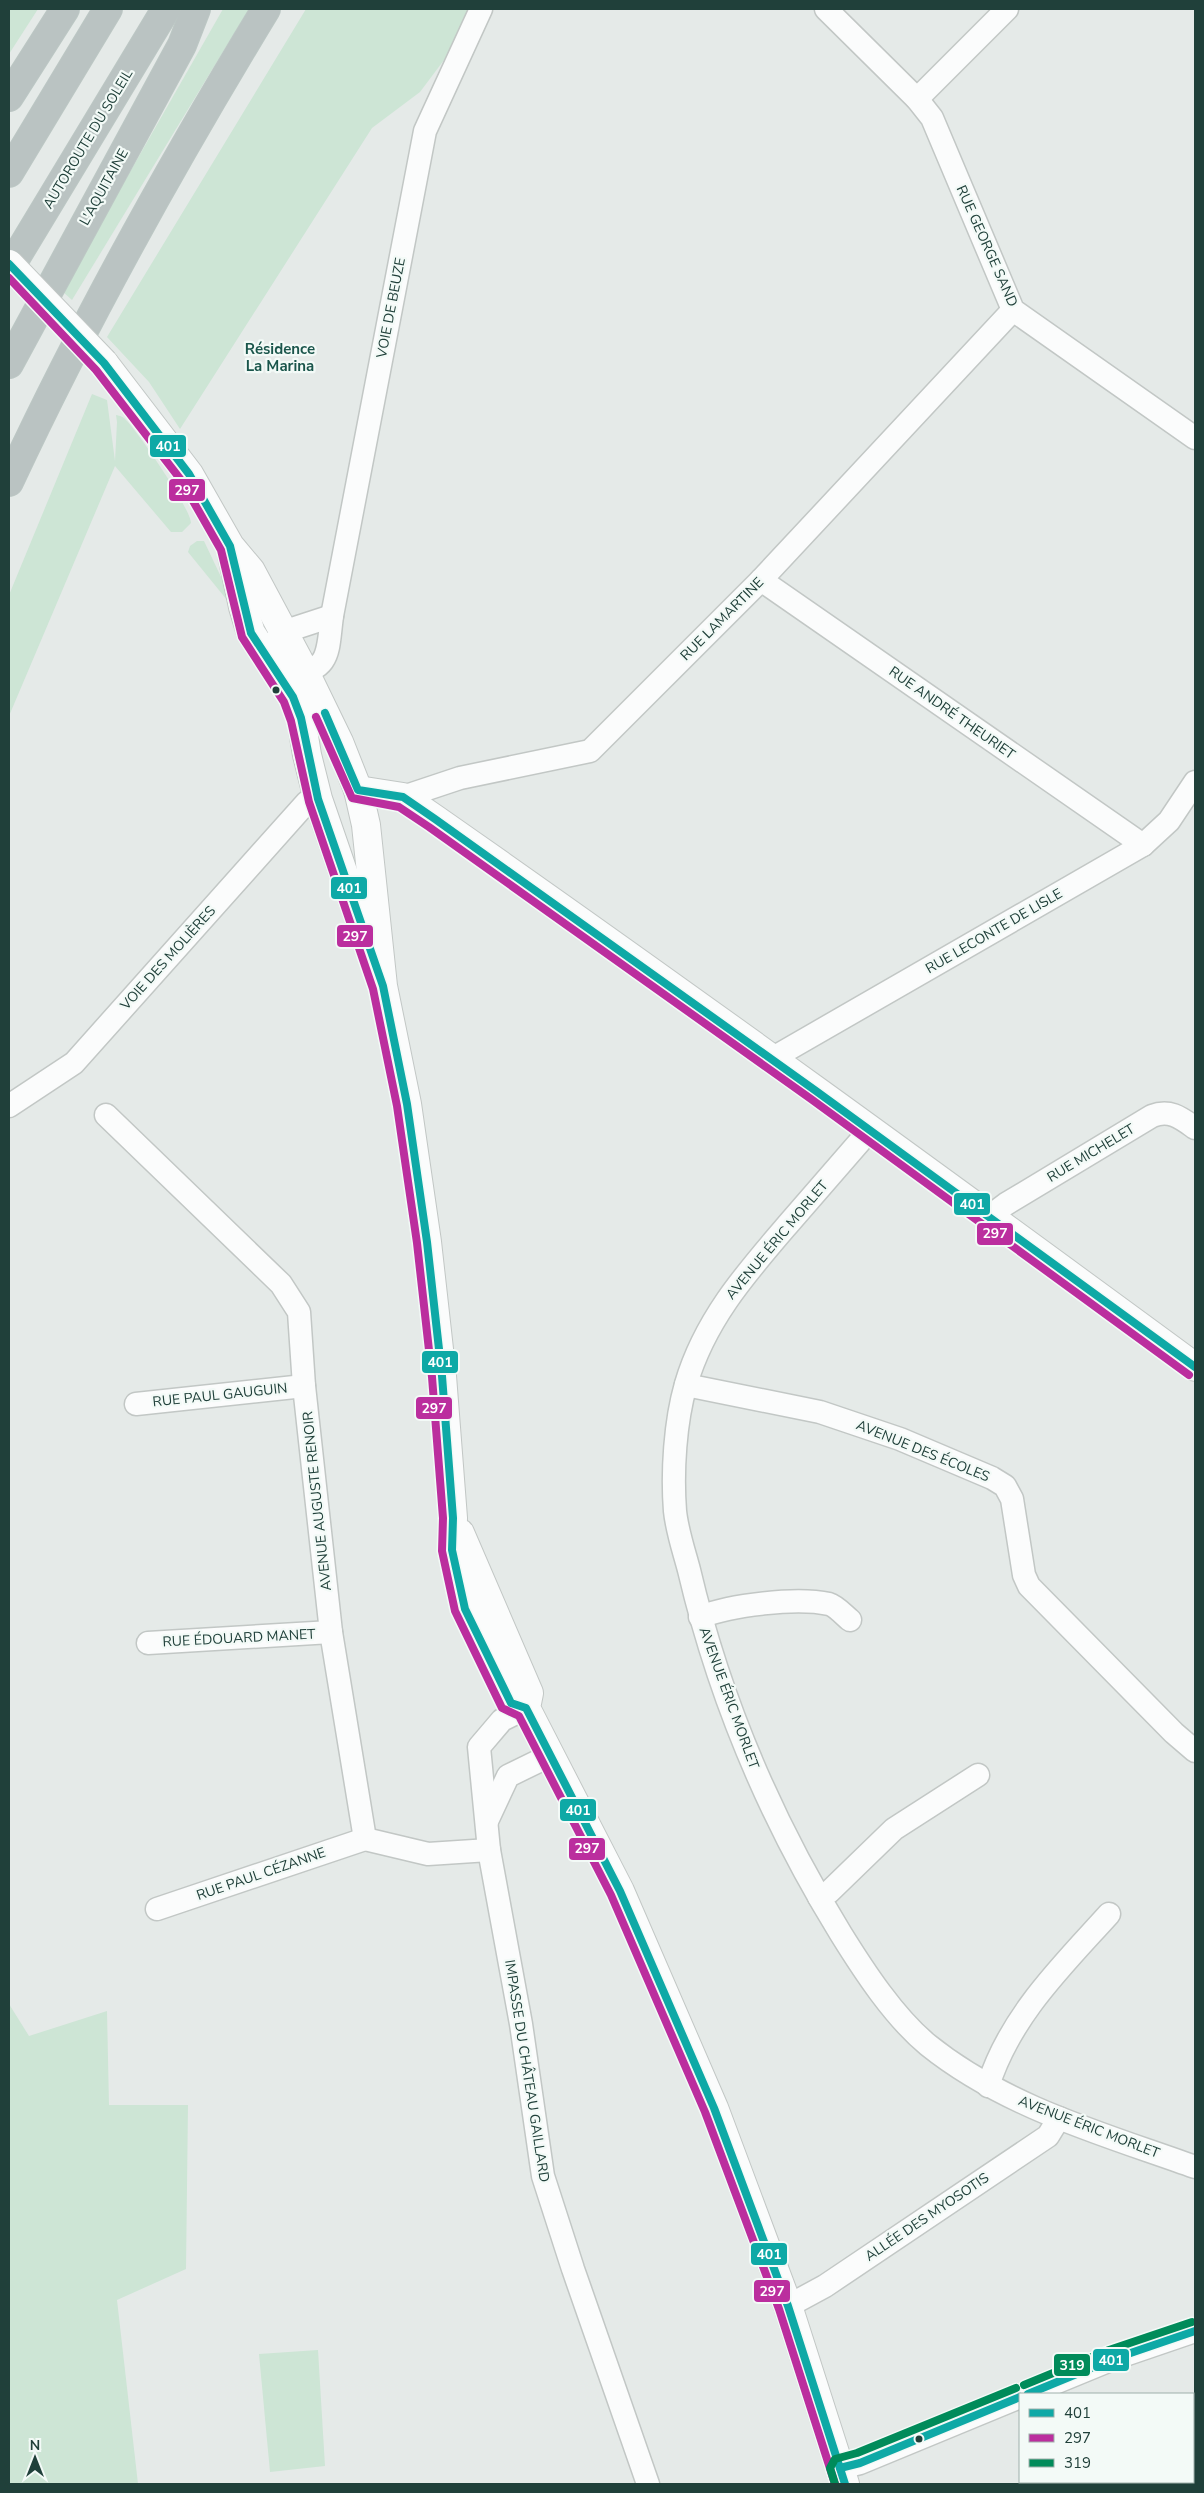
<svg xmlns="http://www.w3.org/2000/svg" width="1204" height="2493" viewBox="0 0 1204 2493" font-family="'Nunito Sans',sans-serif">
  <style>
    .green { fill: #cde5d5 }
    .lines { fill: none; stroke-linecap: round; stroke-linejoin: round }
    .minor-casing { stroke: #c2c7c5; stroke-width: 25 }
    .tertiary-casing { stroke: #c2c7c5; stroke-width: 30 }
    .motorway-casing { stroke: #bcc7c4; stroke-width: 30 }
    .minor { stroke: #fbfcfc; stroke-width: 22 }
    .tertiary { stroke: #fbfcfc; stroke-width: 28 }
    .motorway { stroke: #bac3c2; stroke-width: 28 }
    .tertiary-bridge-casing { stroke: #c2c7c5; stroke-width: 30; stroke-linecap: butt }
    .tertiary-bridge { stroke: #fbfcfc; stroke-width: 28 }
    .bus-1-casing { stroke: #f3faf7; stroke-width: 11 }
    .bus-2-casing { stroke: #f3faf7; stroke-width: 11 }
    .bus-3-casing { stroke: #f3faf7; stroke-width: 11 }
    .bus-1 { stroke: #0ea9a6; stroke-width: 8 }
    .bus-2 { stroke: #bb2e9e; stroke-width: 8 }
    .bus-3 { stroke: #008b5a; stroke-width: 8 }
    .bus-dot { fill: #20403a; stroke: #f3faf7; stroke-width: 2 }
    .labels { text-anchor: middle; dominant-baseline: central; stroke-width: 4.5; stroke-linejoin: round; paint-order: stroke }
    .street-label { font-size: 14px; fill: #20403a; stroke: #f3faf7 }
    .neighbourhood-label { font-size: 15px; font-weight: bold; fill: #1a554b; stroke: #f3faf7 }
    .line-badge { stroke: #f3faf7; stroke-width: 2 }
    .badge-label { font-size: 14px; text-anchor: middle; font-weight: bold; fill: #fff }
  </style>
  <rect width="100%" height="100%" fill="#e5eae8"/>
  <g class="green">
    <path d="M9,9H38L9,54Z"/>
    <path d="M223,9H249L72,300L62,291Z"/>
    <path d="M306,9H468L456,44L420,92L372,128L180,429L149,382L107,337Z"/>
    <path d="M92,394L107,400L115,461L117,422L116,415C120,416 123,416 126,420C138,432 191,509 191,523L182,532H171L115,466L9,716V595Z"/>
    <path d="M197,541H204L230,596L227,600L188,552L190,546Z"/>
    <path d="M9,2004L29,2036L107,2011L109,2105H188L186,2269L117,2300L138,2484H9Z"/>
    <path d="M318,2350L325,2466L270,2472L259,2354Z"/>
  </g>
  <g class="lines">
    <g class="minor-casing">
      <g id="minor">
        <path d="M826,9L917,99L932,118L1013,310L1195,438"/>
        <path d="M917,99L1007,9"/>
        <path d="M761,580L1143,845"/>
        <path d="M273,644L283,632L332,616"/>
        <path d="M290,677C332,668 327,653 332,616L425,131L481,9"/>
        <path d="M403,797L460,778L590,751L761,580L1013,310"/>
        <path d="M773,1058L1143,845L1169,821L1195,782"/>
        <path d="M9,1106L74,1063L307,802L318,799"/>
        <path d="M106,1115L281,1284L299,1312L304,1386L331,1632L365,1839L428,1854L489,1850"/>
        <path d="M869,1131C843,1161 817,1191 790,1222C747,1272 705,1319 686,1384C675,1422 672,1472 675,1511C677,1531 684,1551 689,1570C719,1698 772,1822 841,1934C864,1971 894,2017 928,2045C1005,2107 1103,2134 1195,2167"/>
        <path d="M990,1216L1006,1204L1152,1116C1170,1109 1181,1118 1195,1128"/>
        <path d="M686,1385L820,1412L900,1439L992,1478L1005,1486L1012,1499L1024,1575L1029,1586L1174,1733L1195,1751"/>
        <path d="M136,1404L304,1386"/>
        <path d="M700,1617C731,1605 796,1597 829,1604C836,1606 844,1615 850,1620"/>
        <path d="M148,1643L331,1632"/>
        <path d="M526,1708L502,1720L479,1747L489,1850L521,2024L543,2176L573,2269L648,2484"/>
        <path d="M487,1821L508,1776L551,1755"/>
        <path d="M819,1897L829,1892L894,1829L978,1775"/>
        <path d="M157,1909L365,1839"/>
        <path d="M988,2086C1010,2016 1062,1966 1109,1914"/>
        <path d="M788,2306L825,2286L1048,2136L1059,2118"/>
        <path d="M1028,2394L1113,2359L1195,2331"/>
        <path d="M840,2468L860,2463L1020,2397"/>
      </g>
    </g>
    <g class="tertiary-casing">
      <g id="tertiary">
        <path d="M104,363L189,474L230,546L251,571L306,674L339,742L358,790L366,825L383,986L407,1104L427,1242L442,1376L453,1518L452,1550L465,1609L511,1703L526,1708"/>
        <path d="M232,555L243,607L251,633L293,697L301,718L307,755L318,799L370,950"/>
        <path d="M358,790L403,797L435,819C691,998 943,1182 1195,1367"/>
        <path d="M460,1533L529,1693L526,1708L620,1891L714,2108L788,2306L845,2484"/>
      </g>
    </g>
    <g class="motorway-casing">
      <g id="motorway">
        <path d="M9,97L65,9"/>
        <path d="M9,173L108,9"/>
        <path d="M9,269L166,9"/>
        <path d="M9,364L182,45L196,9"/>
        <path d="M9,482C85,319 173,162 266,9"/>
      </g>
    </g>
    <use href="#minor" class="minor"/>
    <use href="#tertiary" class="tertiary"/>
    <use href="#motorway" class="motorway"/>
    <g class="tertiary-bridge-casing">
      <path id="tertiary-bridge" d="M9,264L104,363"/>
    </g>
    <use href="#tertiary-bridge" class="tertiary-bridge"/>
    <g class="bus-1-casing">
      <g id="bus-1">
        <path d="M9,264L104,363L189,474L230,546L251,633L293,697L301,718L318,799L383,986L407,1104L427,1242L442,1376L453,1518L452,1550L465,1609L511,1703L526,1708L620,1891L714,2108L788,2306L845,2484"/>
        <path d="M325,713L358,790L403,797L435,819L816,1091L1195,1367"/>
        <path d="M1028,2394L1113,2359L1195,2331"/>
        <path d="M840,2468L860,2463L1020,2397"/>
      </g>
    </g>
    <g class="bus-2-casing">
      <g id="bus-2">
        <path d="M9,278L96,370L181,480L221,550L242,637L284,702L291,721L309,802L373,989L397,1106L417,1243L432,1377L443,1518L442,1551L455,1611L502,1708L519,1716L611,1895L705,2112L779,2309L835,2484"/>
        <path d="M316,717L352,798L399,807L429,827L811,1099L1189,1375"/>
      </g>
    </g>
    <g class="bus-3-casing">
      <g id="bus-3">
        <path d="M1024,2385L1109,2350L1192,2322"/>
        <path d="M835,2484L830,2468L835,2459L857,2453L1016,2388"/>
      </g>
    </g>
    <use href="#bus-1" class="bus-1"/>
    <use href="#bus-2" class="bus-2"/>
    <use href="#bus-3" class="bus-3"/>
  </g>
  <g class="bus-dot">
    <circle cx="276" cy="690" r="4.5"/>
    <circle cx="919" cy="2439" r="4.5"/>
  </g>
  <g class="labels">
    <g class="street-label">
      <text transform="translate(88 139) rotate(-59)">AUTOROUTE DU SOLEIL</text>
      <text transform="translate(104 187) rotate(-61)">L'AQUITAINE</text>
      <text transform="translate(987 246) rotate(66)">RUE GEORGE SAND</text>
      <text transform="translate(391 308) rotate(-79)">VOIE DE BEUZE</text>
      <text transform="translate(722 619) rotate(-45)">RUE LAMARTINE</text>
      <text transform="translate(952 713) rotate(35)">RUE ANDRÉ THEURIET</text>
      <text transform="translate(994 931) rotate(-30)">RUE LECONTE DE LISLE</text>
      <text transform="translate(168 958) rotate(-48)">VOIE DES MOLIÈRES</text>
      <text transform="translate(1091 1153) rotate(-31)">RUE MICHELET</text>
      <text transform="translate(777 1240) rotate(-50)">AVENUE ÉRIC MORLET</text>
      <text transform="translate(220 1395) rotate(-6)">RUE PAUL GAUGUIN</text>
      <text transform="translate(923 1451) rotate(22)">AVENUE DES ÉCOLES</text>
      <text transform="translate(317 1501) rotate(-96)">AVENUE AUGUSTE RENOIR</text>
      <text transform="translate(239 1638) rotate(-3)">RUE ÉDOUARD MANET</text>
      <text transform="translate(729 1698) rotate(70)">AVENUE ÉRIC MORLET</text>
      <text transform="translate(261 1874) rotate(-19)">RUE PAUL CÉZANNE</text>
      <text transform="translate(527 2071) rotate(81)">IMPASSE DU CHÂTEAU GAILLARD</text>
      <text transform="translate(1089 2127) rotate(21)">AVENUE ÉRIC MORLET</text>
      <text transform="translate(927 2217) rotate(-34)">ALLÉE DES MYOSOTIS</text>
    </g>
    <g class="neighbourhood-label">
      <text x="280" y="349">Résidence<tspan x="280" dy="17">La Marina</tspan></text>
    </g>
  </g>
  <g class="line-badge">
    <rect x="149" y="434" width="38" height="24" rx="5" fill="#0ea9a6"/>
    <rect x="168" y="478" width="38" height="24" rx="5" fill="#bb2e9e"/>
    <rect x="330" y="876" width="38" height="24" rx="5" fill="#0ea9a6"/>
    <rect x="336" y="924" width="38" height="24" rx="5" fill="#bb2e9e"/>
    <rect x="953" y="1192" width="38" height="24" rx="5" fill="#0ea9a6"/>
    <rect x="976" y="1222" width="38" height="24" rx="5" fill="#bb2e9e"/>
    <rect x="421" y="1350" width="38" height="24" rx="5" fill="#0ea9a6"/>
    <rect x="415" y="1396" width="38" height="24" rx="5" fill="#bb2e9e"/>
    <rect x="559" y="1798" width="38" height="24" rx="5" fill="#0ea9a6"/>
    <rect x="568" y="1837" width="38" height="24" rx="5" fill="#bb2e9e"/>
    <rect x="750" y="2242" width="38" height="24" rx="5" fill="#0ea9a6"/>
    <rect x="753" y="2279" width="38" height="24" rx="5" fill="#bb2e9e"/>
    <rect x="1092" y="2348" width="38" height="24" rx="5" fill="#0ea9a6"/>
    <rect x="1053" y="2353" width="38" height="24" rx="5" fill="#008b5a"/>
  </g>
  <g class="badge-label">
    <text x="168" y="451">401</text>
    <text x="187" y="495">297</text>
    <text x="349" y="893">401</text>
    <text x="355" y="941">297</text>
    <text x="972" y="1209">401</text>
    <text x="995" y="1238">297</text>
    <text x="440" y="1367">401</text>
    <text x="434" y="1413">297</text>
    <text x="578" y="1815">401</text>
    <text x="587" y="1853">297</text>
    <text x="769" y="2259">401</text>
    <text x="772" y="2296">297</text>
    <text x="1111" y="2365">401</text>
    <text x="1072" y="2370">319</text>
  </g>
  <rect width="1204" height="2493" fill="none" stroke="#20403a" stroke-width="20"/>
  <rect x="1019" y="2393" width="175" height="90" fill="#f3faf7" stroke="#9fb0ab"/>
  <rect x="1029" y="2409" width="25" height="8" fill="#0ea9a6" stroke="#9fb0ab"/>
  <text x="1064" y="2418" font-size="15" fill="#20403a">401</text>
  <rect x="1029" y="2434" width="25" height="8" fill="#bb2e9e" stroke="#9fb0ab"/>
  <text x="1064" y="2443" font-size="15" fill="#20403a">297</text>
  <rect x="1029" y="2459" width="25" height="8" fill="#008b5a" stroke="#9fb0ab"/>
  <text x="1064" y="2468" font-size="15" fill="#20403a">319</text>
  <g transform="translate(35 2458)" stroke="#f3faf7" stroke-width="4" paint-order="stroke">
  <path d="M0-4L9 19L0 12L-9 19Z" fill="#20403a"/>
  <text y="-8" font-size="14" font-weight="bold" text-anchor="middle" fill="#20403a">N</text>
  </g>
</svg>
